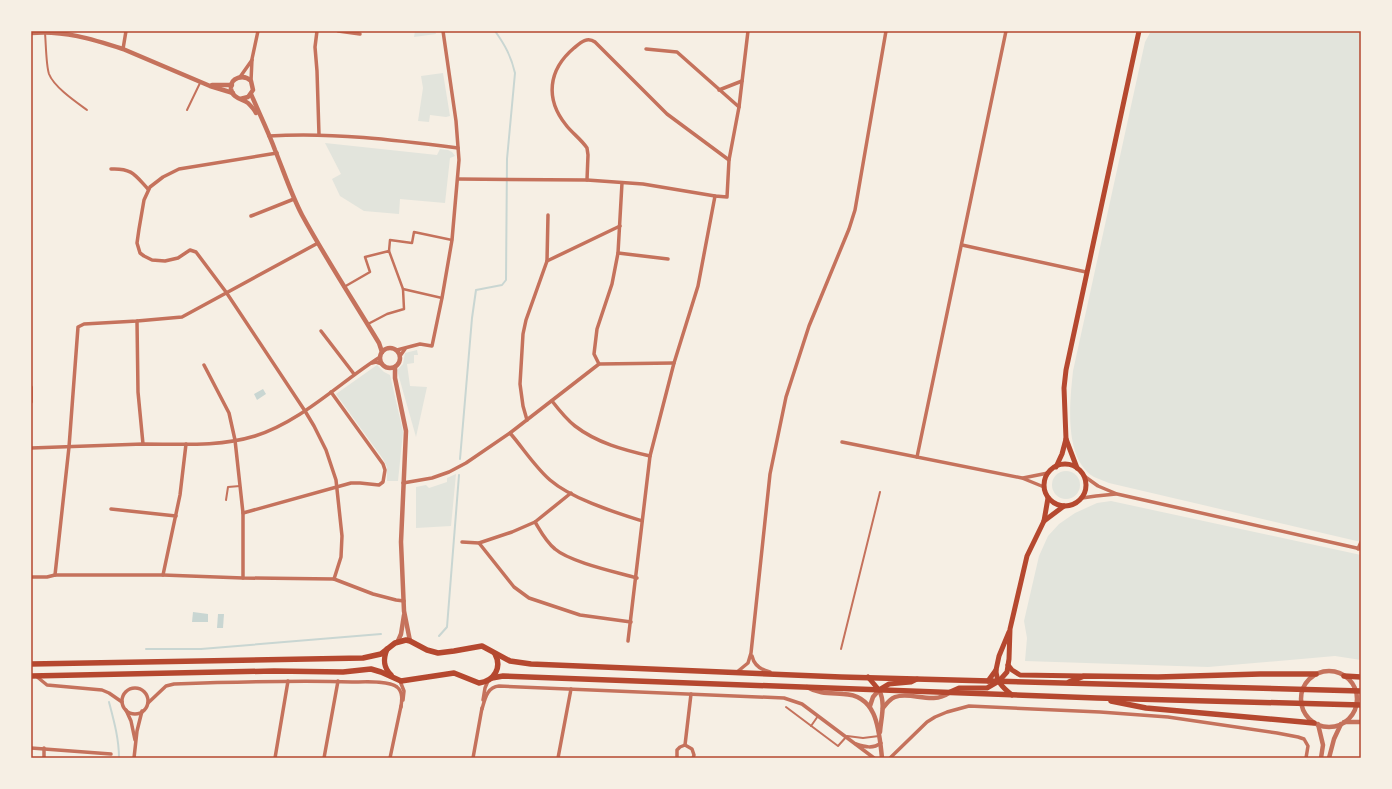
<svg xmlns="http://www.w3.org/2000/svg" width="1392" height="789" viewBox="0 0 1392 789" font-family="Arial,sans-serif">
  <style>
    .green { fill: #e2e4dc }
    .water { fill: #c9d6d2 }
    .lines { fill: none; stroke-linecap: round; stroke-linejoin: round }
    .stream { stroke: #c9d6d2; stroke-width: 2 }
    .service { stroke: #c5725c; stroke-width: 2 }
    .pedestrian { stroke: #c5725c; stroke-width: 2.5 }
    .minor { stroke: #c5725c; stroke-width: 3.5 }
    .tertiary { stroke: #c5725c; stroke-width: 4.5 }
    .secondary { stroke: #b5482f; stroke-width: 5 }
    .primary { stroke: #b5482f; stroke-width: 5.5 }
    .neatline { fill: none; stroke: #b5482f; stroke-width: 1.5 }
  </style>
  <rect width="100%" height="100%" fill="#f6efe4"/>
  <g class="green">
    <path d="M415,31H435L436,34L414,37Z"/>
    <path d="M1151,31H1356L1361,32V542L1109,483C1104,481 1099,479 1094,477C1063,458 1070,401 1073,371L1145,42Z"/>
    <path d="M443,73L450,116L446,117L430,115L429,122L418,121L423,88L421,76Z"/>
    <path d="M325,143L437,155L440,149L448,150L452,152L455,156L450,158L445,203L400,199L399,214L364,211L340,196L332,179L341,174Z"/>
    <path d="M417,350L418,355H414V363L407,364L410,386L427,387L416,437L397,370L403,364L405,353Z"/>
    <path d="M377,365L384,372L390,375L402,427L403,432L398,481H387V467L383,459L336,394Z"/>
    <circle cx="1066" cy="485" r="14"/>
    <path d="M456,474L451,526L416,528V487L426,485L429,488L447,482V478Z"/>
    <path d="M1111,501L1361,555V660L1335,656L1208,667L1025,661L1027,638L1024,621L1039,556L1048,536L1059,524L1075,513L1097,503Z"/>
  </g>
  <g class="water">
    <path d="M263,389L266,394L257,400L254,394Z"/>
    <path d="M193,612L208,614V622H192Z"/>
    <path d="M218,614H224L223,628H217Z"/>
  </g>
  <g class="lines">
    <g class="stream">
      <path d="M460,459L472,318L476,290L502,285L506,280L507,159L515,73C511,56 505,45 495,31"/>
      <path d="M439,636L447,627L459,475"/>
      <path d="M146,649H201L381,634"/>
      <path d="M109,702C114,721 119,739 119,758"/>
    </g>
    <g class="service">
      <path d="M45,33C46,44 46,65 49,74C54,87 76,102 87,110"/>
      <path d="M187,110L200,83"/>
      <path d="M226,500L228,487L240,486"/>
      <path d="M841,649L880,492"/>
      <path d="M786,707L838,746L847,736L863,738L879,736"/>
      <path d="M811,726L818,716"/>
    </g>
    <g class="pedestrian">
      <path d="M389,251L390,240L412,243L414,232L452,240"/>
      <path d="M344,287L370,272L365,257L389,251L403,289L442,298"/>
      <path d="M368,324L387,314L404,309L403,289"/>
    </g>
    <g class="minor">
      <path d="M317,31L315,47L317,71L319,135"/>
      <path d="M338,31L360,34"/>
      <path d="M123,49L126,31"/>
      <path d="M646,49L677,52L739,107"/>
      <path d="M240,77L252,60"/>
      <path d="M251,81L252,59L258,31"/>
      <path d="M719,90L742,81"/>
      <path d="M269,136C332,132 395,140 458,148"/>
      <path d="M277,153L179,169L163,177L150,187L144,200L139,229L137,243L140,253L144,256L152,260L165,261L178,258L190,250L196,252L226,292L305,411L314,426L326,450L336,480L342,536L341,557L334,579"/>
      <path d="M111,169C132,168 135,175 148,189"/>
      <path d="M458,179L587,180L643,184L715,196L727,197L729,160L739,107L748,31"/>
      <path d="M587,180L588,155L587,148C581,139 572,133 566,125C545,99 548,70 574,48C580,43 587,36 595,42L667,114L729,160"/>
      <path d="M251,216L294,199"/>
      <path d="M962,245L1086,272"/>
      <path d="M618,253L668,259"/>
      <path d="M547,261L548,215"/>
      <path d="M137,321L138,392L143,444"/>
      <path d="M321,331L354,374"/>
      <path d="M397,350L420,344L432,346L442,298L452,240L459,160L456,121L443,31"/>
      <path d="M400,356L405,349"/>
      <path d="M372,363L376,362L382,364"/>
      <path d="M599,364L594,354L597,329L612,284L618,253L622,183"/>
      <path d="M204,365L229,413L235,440L243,513V578"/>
      <path d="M31,387V402"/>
      <path d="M552,401C559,410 566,419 575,426C597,443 624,450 650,456"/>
      <path d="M527,420L523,406L520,384L523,334L526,320L547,261L620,226"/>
      <path d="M510,433C523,448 535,467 550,480C572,499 614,512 642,521"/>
      <path d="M842,442L1022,478L1044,487"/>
      <path d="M31,448C68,447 106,445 143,444C180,444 219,447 255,436C302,421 339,383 380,357"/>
      <path d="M917,457L1006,31"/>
      <path d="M1084,476L1098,486L1117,494L1361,549"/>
      <path d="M1023,478L1048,473"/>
      <path d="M403,483L432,478L449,472L466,463L510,433L599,364L674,363"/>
      <path d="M1082,498L1096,496L1116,494"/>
      <path d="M111,509L176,516"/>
      <path d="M243,513L351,483H360L379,485L383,482L385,470L383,464L331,392"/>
      <path d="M535,522C541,532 546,542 555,549C570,562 616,572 637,578"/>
      <path d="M462,542L479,543L512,532L535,522L571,493"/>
      <path d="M479,543L514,587L529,598L580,615L631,622"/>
      <path d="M1358,549L1361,542"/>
      <path d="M55,575L69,447L78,327L84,324L137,321L182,317L318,243"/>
      <path d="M163,575L180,495L186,444"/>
      <path d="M31,577H47L55,575H163L243,578L334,579L373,594L396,600L404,601"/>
      <path d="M628,641L650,456L674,363L698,286L715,196"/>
      <path d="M752,656C754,665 761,670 770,672"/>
      <path d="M737,672L748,663L751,653L770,474L786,397L809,326L849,229L855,210L886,31"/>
      <path d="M36,676L47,685L102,690L109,693L122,702"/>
      <path d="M400,681L404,691L403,700"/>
      <circle cx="135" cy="701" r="13"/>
      <path d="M483,700L485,688L488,681"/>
      <path d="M148,703L166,686L174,684C233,682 292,680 352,682C363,682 388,680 397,687C403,692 402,700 401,707"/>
      <path d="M482,709C485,699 487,687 499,686L784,698L802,704L874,758"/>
      <path d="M126,710L131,721L135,740"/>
      <path d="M856,744C865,747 873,749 881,743"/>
      <path d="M685,745L691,694"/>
      <path d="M31,748L111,754"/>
      <path d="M44,758V748"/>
      <path d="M134,758L137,731L142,711"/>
      <path d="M275,758L288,681"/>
      <path d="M324,758L338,681"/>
      <path d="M390,758L401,706"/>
      <path d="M473,758L482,708"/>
      <path d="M558,758L571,689"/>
      <path d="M677,758V750L680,747L685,745L692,749L694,755L693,758"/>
      <path d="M890,758L927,722L935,717L947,712L969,706L1100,712L1168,717L1277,733L1298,737L1304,739L1308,746L1306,758"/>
    </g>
    <g class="tertiary">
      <path d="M31,33C63,30 92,39 123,49L210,86L233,93"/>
      <path d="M212,85H232"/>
      <path d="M251,94C259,113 268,131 275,150C284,172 291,194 302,215C326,259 353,300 379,343L382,352"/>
      <path d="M240,99L248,97L253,90L251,81C244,74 230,77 231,89C232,98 242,99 248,103C251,106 254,109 256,113"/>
      <circle cx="390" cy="358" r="10"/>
      <path d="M395,367V378L406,431L401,542L404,611L410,641"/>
      <path d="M398,641L401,634L404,615"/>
      <circle cx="1329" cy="699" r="28"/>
      <path d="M807,687C819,694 831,693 843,694C878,695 879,731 882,758"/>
      <path d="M870,706L873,697L879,690C886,703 881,718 880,732"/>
      <path d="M883,708C886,704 890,699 895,697C911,691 932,705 949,693"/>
      <path d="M1344,722H1361"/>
      <path d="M1318,724L1323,745L1321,758"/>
      <path d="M1329,758L1334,739L1341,724"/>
    </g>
    <g class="secondary">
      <path d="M1066,439L1077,468"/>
      <circle cx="1065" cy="485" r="21"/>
      <path d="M1056,467L1062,454L1066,439L1064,388L1066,370L1139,31"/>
      <path d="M1044,521L1064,506"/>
      <path d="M1008,665L1012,670L1020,675L1083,676"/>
      <path d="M996,670C996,681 1003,688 1012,695"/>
      <path d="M868,677L879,690L889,684L911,682L917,679"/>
      <path d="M988,681L996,670L999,656L1009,632"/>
      <path d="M950,692L959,688H987L999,681L1007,672L1009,659L1010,629L1027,556L1044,521L1048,498"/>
    </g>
    <g class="primary">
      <path d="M387,649C383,659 383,667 391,675"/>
      <path d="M31,664L363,658L381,654L395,643L406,640L410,641L427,650L438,653L454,651L482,646L510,661L531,664L841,677L1361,691"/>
      <path d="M31,676L274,671L343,672L371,669L381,672L401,681L454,673L479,683C495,681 502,667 495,654"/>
      <path d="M1344,676L1361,677"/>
      <path d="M492,678L503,676L1097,698L1361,705"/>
      <path d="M1069,682L1084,676L1158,677L1260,674H1316"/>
      <path d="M1111,701L1146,708L1314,723"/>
    </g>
  </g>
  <rect width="1392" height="789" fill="none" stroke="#f6efe4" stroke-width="64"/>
  <rect x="32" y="32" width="1328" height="725" class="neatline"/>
</svg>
